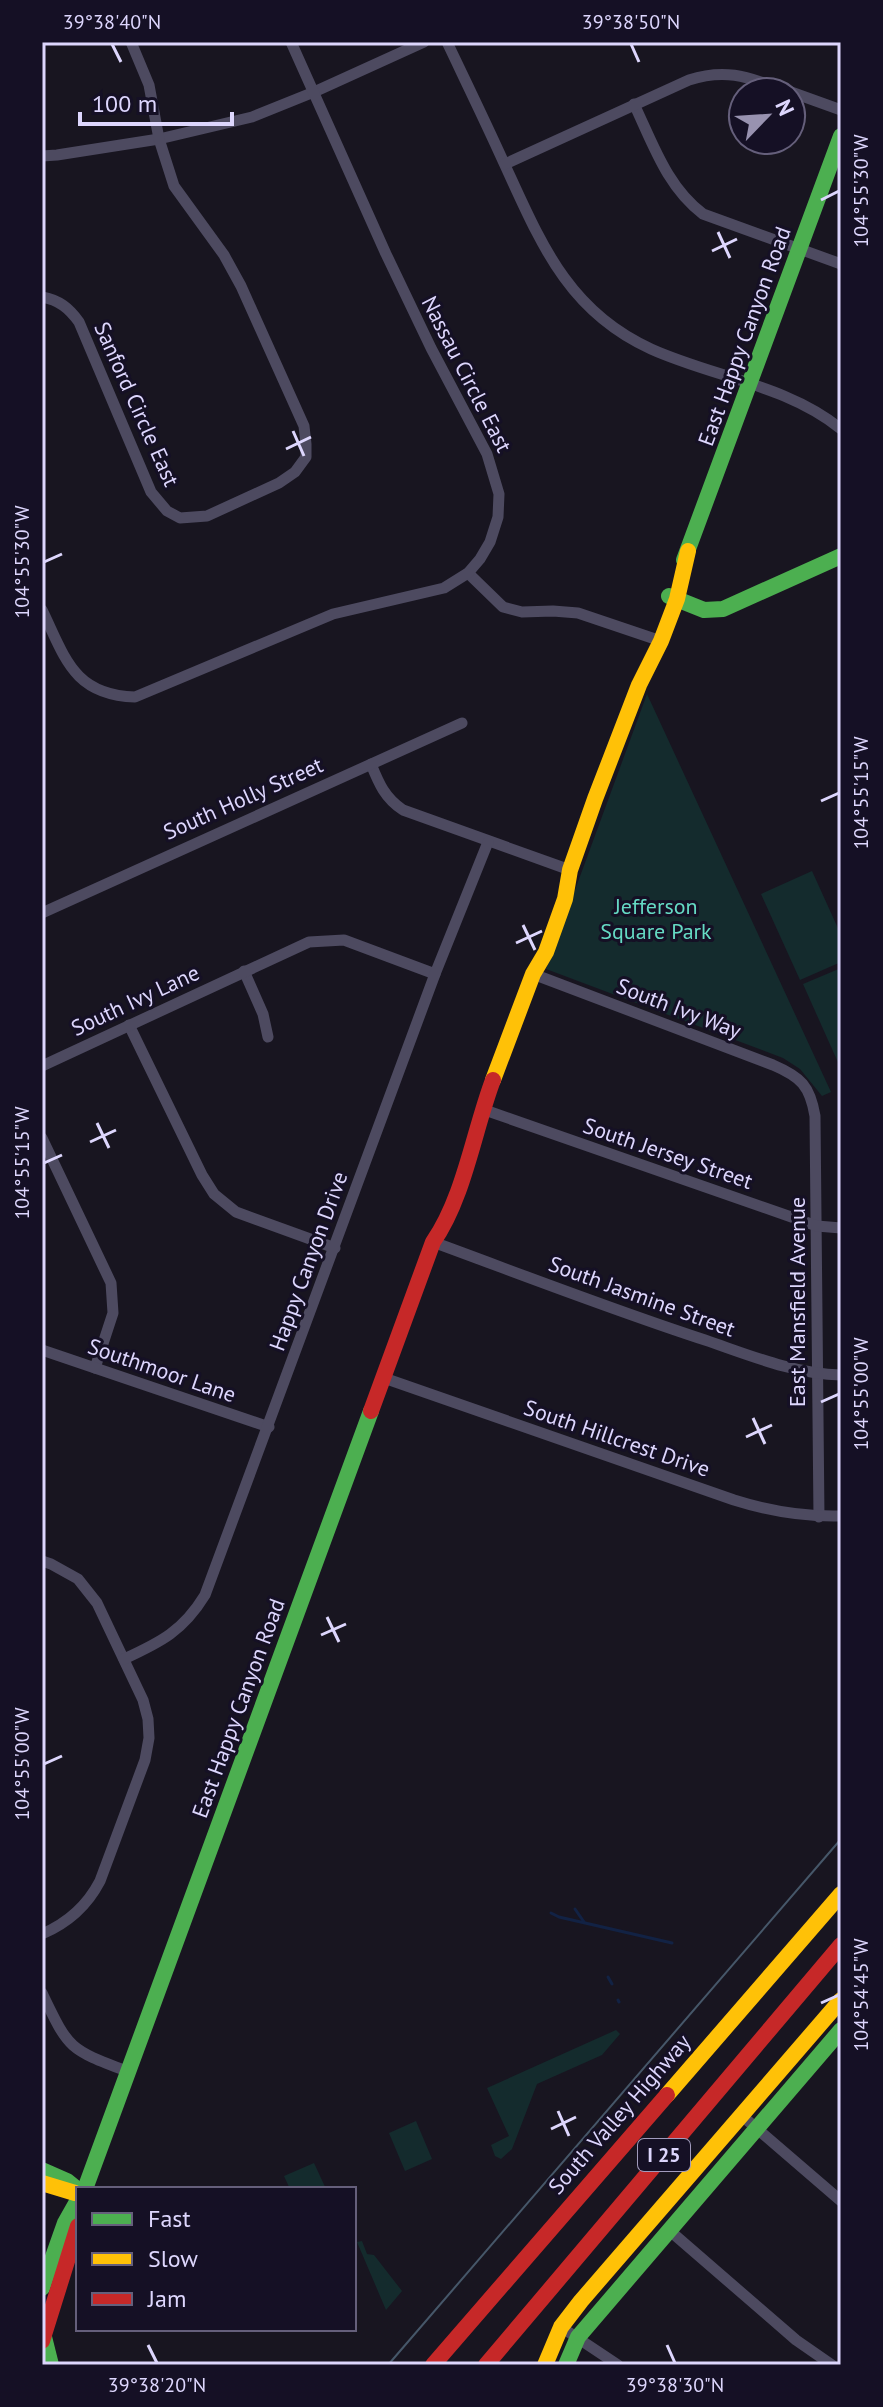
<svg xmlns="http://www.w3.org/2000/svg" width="883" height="2407" viewBox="0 0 883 2407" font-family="'PT Sans',sans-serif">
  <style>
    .green { fill: #142b2d }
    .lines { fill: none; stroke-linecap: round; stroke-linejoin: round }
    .stream { stroke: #122244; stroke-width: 3 }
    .street { stroke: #4d4a60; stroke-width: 11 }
    .fast { stroke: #4caf50; stroke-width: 16 }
    .slow { stroke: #ffc107; stroke-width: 16 }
    .jam { stroke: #c62828; stroke-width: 16 }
    .tram { stroke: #465769; stroke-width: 2 }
    .ticks { fill: none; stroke: #ddd6fd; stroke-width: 3 }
    .labels { text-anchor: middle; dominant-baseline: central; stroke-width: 6; stroke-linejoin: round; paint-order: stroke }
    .shield { fill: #151025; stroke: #a19bbc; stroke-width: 2 }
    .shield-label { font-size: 20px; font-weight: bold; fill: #ddd6fd }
    .street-label { font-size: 22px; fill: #ddd6fd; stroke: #151025 }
    .park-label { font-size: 22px; fill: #65dac4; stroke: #151025 }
    .neatline { fill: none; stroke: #ddd6fd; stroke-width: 3 }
    .ticks-label { font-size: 20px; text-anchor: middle; fill: #ddd6fd }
  </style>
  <rect width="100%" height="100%" fill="#181520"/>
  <g class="green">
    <path d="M647,694L831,1092L822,1096L800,1069L783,1058L546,969Z"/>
    <path d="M812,871L841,935V962L800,980L761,894Z"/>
    <path d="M841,968V1069L803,984Z"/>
    <path d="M616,2030L620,2034L602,2055L537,2084L512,2149L501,2159L495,2156L491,2145L509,2136L487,2088Z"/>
    <path d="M416,2121L432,2159L405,2171L389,2133Z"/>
    <path d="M314,2163L326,2189H290L284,2176Z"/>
    <path d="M362,2241L367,2254L374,2255L402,2291L386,2310L357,2242Z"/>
  </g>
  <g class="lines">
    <g class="stream">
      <path d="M575,1909L584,1922"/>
      <path d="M551,1913L559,1917L672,1943"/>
      <path d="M608,1977L612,1984"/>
      <path d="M618,2000L619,2002"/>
    </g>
    <g class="street">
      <path d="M447,42C466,82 486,123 504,163C540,241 567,311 651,349C713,377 787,385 841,429"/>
      <path d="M791,92L841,110"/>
      <path d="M634,104C653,144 667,187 703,214L841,264"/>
      <path d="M42,156L57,155L159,139L252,117L314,92L424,42"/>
      <path d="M505,164L689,80C729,67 752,79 790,92"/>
      <path d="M42,297C59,300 69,308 79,322L151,492L167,511L180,518L207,516L279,483L295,472L306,457V444L304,426L241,286L224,255L174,186L159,139L149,85L131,42"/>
      <path d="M468,573L503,607L522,612L553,611L578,613L661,641"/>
      <path d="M42,610C65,657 73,695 135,697L333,614L444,588L468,573L480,559L490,542L498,517L499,494L487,454L431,348L386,254L291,42"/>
      <path d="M371,764C379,784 385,798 403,810L570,870"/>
      <path d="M42,913L462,723"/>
      <path d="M244,971L263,1014L268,1037"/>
      <path d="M533,974L773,1065C801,1077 810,1086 815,1116L819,1517"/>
      <path d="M129,1025L202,1175L214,1194L236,1212L335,1248"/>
      <path d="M42,1066L309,942L344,940L435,974"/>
      <path d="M482,1109L817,1226L841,1228"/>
      <path d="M42,1138L111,1283L113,1313L95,1368"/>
      <path d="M433,1242C523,1275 613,1310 705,1340C749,1355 794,1374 841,1375"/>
      <path d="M42,1350L269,1427"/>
      <path d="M384,1378L734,1500C769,1511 804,1517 841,1516"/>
      <path d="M42,1561L51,1564L78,1579L97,1603L143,1700L148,1719L149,1738L145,1760L100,1881C87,1906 68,1923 42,1934"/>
      <path d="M124,1659C161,1642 183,1631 205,1595L435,974L488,842"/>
      <path d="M42,1993C69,2049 68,2049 127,2071"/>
      <path d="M740,2114L841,2201"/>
      <path d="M669,2230L796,2340L832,2365"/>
      <path d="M561,2327L618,2365"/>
    </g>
    <g class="fast">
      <path d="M684,560L841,136"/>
      <path d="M669,596L704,610L723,609L841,556"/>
      <path d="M42,2170L67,2181L78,2190"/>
      <path d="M85,2189L371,1411"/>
      <path d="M42,2288L65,2223L78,2200"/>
      <path d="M44,2337L51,2365"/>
      <path d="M566,2365L578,2337L841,2030"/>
    </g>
    <g class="slow">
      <path d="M493,1080L533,974L546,952L565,899L570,870L595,799L639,685L661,641L677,599L688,551"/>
      <path d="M667,2095L841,1894"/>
      <path d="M42,2183L75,2193"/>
      <path d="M545,2365L561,2327L581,2301L841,2000"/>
    </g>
    <g class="jam">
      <path d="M371,1411L433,1242C464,1198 474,1130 493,1080"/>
      <path d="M42,2341L78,2226"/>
      <path d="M433,2365L667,2095"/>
      <path d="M486,2365L841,1945"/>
    </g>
    <path class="tram" d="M388,2365L841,1839"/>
  </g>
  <path class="ticks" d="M112,44L121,62M631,44L639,62M821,200L839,191M718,232L730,258M712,251L737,239M293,431L304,456M286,449L311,437M44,562L62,554M821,801L839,793M523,925L535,950M516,943L542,931M97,1123L109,1148M90,1142L116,1130M44,1163L62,1155M821,1402L839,1394M753,1418L765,1444M746,1437L772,1425M327,1617L339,1642M321,1635L346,1624M44,1764L62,1756M821,2003L839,1995M558,2111L569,2136M551,2129L576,2117M148,2345L157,2363M667,2345L675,2363"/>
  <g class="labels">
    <rect class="shield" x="638" y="2139" width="52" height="32" rx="6"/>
    <g class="shield-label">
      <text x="664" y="2155">I 25</text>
    </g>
    <g class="street-label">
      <text transform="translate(744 336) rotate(-70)">East Happy Canyon Road</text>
      <text transform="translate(467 374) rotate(63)">Nassau Circle East</text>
      <text transform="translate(137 404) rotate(66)">Sanford Circle East</text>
      <text transform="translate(243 798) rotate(-24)">South Holly Street</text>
      <text transform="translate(135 1000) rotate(-25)">South Ivy Lane</text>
      <text transform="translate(679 1008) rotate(21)">South Ivy Way</text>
      <text transform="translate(668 1153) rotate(19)">South Jersey Street</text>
      <text transform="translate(308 1261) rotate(-70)">Happy Canyon Drive</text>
      <text transform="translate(642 1296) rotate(20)">South Jasmine Street</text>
      <text transform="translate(797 1302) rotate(-90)">East Mansfield Avenue</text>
      <text transform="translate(162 1370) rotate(19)">Southmoor Lane</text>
      <text transform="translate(617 1438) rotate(19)">South Hillcrest Drive</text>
      <text transform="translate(238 1708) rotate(-70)">East Happy Canyon Road</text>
      <text transform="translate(619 2114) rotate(-49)">South Valley Highway</text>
    </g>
    <g class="park-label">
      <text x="656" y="906">Jefferson<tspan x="656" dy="25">Square Park</tspan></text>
    </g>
  </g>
  <rect width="883" height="2407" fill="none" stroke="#151025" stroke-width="88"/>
  <rect x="76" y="2187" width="280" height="144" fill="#151025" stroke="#655f7b" stroke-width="2"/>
  <rect x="92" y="2213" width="40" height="12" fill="#4caf50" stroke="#655f7b" stroke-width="2"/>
  <text x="148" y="2227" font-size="24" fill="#ddd6fd">Fast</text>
  <rect x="92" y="2253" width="40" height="12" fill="#ffc107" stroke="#655f7b" stroke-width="2"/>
  <text x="148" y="2267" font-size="24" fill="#ddd6fd">Slow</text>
  <rect x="92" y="2293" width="40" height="12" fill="#c62828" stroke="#655f7b" stroke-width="2"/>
  <text x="148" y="2307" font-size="24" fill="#ddd6fd">Jam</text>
  <g transform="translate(767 116) rotate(65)"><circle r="38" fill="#151025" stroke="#655f7b" stroke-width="2"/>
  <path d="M0-6L14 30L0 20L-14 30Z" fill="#9892b0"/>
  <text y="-12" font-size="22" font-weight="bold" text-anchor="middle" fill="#ddd6fd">N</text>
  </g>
  <path d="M80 112v12h152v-12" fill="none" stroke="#ddd6fd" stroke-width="4"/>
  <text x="92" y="112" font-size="24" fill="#ddd6fd" stroke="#151025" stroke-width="6" paint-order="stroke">100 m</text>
  <rect x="44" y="44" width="795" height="2319" class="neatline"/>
  <g class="ticks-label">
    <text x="112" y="29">39°38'40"N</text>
    <text x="631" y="29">39°38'50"N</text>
    <text transform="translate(861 191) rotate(-90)" y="7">104°55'30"W</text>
    <text transform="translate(22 562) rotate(-90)" y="7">104°55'30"W</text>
    <text transform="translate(861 793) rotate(-90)" y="7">104°55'15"W</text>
    <text transform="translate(22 1163) rotate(-90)" y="7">104°55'15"W</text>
    <text transform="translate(861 1394) rotate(-90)" y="7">104°55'00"W</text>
    <text transform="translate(22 1764) rotate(-90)" y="7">104°55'00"W</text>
    <text transform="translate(861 1995) rotate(-90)" y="7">104°54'45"W</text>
    <text x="157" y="2392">39°38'20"N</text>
    <text x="675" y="2392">39°38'30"N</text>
  </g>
</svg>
